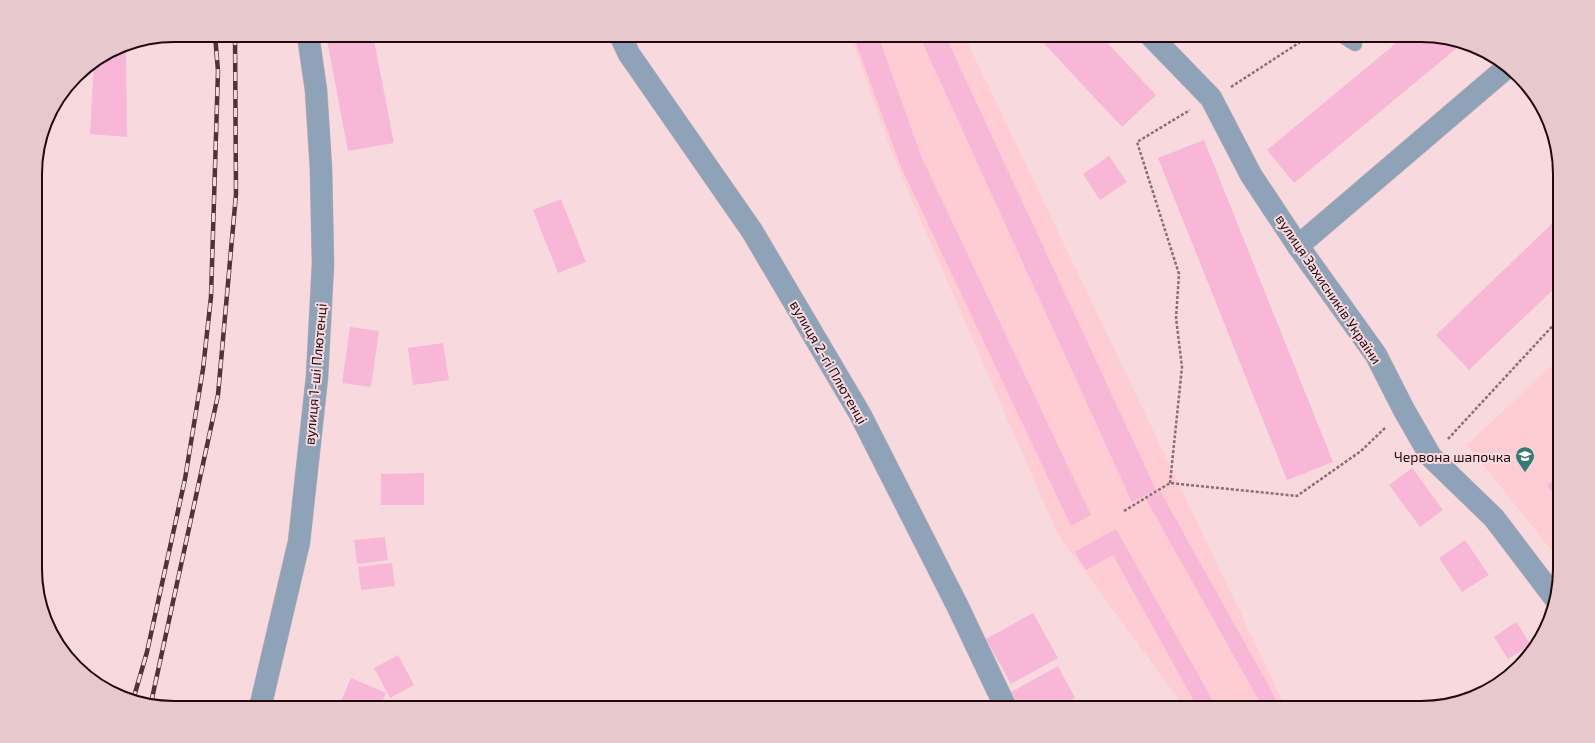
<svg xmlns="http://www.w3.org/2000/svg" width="1595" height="743" viewBox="0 0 1595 743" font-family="'Exo 2',sans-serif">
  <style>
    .built { fill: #feccd3 }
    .building { fill: #f8b7d6 }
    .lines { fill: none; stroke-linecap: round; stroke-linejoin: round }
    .lane-casing { stroke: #d1b4b9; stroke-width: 15 }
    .street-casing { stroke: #d1b4b9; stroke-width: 23 }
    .path { stroke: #896e73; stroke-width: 2.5; stroke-dasharray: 3 2; stroke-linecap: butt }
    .lane { stroke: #8ea3b8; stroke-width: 14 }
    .street { stroke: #8ea3b8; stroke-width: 22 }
    .rail-casing { stroke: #4d3438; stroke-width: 4.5 }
    .rail { stroke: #f8dade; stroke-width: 3; stroke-dasharray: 9; stroke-linecap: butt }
    .path-bridge { stroke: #896e73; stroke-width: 2.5; stroke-dasharray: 3 2; stroke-linecap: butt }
    .labels { text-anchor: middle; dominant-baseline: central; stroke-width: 4; stroke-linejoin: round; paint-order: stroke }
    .street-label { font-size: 14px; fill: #21090e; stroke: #f8dade }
    .poi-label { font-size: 14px; fill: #21090e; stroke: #f8dade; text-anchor: end }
    .rim { fill: none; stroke: #21090e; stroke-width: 2 }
  </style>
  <rect width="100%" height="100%" fill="#f8dade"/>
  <g class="built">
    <path d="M850,35H964L1286,708H1185L1058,535L895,161Z"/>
    <path d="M1559,359L1560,561L1467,445Z"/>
  </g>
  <g class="building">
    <path d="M326,35H373L394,143L348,151Z"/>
    <path d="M853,35H878L921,156L1091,515L1071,526L901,167Z"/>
    <path d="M919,35H945L1156,490L1132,502Z"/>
    <path d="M1036,35H1100L1156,95L1122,127Z"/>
    <path d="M1406,35H1421L1463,43L1294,183L1267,150Z"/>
    <path d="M126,44L127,137L90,134L94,62L121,45Z"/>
    <path d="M1204,140L1333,462L1287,480L1158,158Z"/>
    <path d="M1109,156L1127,182L1100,200L1083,174Z"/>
    <path d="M561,199L586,262L558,273L533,210Z"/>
    <path d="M1559,217V284L1469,370L1436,335Z"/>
    <path d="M350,327L379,331L371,387L342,383Z"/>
    <path d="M443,343L449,380L413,385L408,348Z"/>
    <path d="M1412,468L1443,510L1420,527L1389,485Z"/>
    <path d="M424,473V505H381V474Z"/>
    <path d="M1560,474V500L1547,486Z"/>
    <path d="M1160,491L1281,708H1263L1146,499Z"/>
    <path d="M1116,529L1217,708H1198L1113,555L1086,570L1075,552Z"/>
    <path d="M385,537L388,560L357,564L354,540Z"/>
    <path d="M1465,540L1489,575L1462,592L1439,558Z"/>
    <path d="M392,563L395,586L361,590L358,567Z"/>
    <path d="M1033,613L1058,658L1011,684L986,639Z"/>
    <path d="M1516,622L1531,645L1508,659L1494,637Z"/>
    <path d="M398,655L414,685L390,698L374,668Z"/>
    <path d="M1058,666L1075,698L1057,708H1020L1011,692Z"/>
    <path d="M351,678L386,693L379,708H338Z"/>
  </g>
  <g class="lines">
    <g class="lane-casing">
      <path id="lane" d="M1341,35L1355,44"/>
    </g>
    <g class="street-casing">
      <g id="street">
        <path d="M620,35L629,54L752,231L860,414L957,605L1006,708"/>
        <path d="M1150,35L1211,98L1251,175L1298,246L1376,355L1404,410L1431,457L1494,518L1554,597"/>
        <path d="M1298,246L1505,69"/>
        <path d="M260,708L299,542L317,377L323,264L321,169L316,90L308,35"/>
      </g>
    </g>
    <g class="path">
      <path d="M1231,87L1311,35"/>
      <path d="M1448,439L1559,319"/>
      <path d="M1170,483L1182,367L1176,318L1179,274L1137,142L1190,110"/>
      <path d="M1124,511L1170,483L1297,496L1361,451L1386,427"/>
    </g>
    <use href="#lane" class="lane"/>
    <use href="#street" class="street"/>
    <g class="rail-casing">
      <g id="rail">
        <path d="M133,700L147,652L185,479L203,369L211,297L218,71L215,35"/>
        <path d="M151,703L218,395L236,194L235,35"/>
      </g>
    </g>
    <use href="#rail" class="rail"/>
    <path class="path-bridge" d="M114,692L150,703"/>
  </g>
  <defs>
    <g id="school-pin" transform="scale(1)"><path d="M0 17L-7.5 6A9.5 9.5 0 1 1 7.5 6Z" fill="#347b76" stroke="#f8dade"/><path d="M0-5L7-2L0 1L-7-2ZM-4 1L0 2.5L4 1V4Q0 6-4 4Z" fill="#fff"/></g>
  </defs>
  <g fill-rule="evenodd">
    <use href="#school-pin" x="1525" y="456"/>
  </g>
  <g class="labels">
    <g class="street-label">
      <text transform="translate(1329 289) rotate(56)">вулиця Захисників України</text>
      <text transform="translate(829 362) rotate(60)">вулиця 2-гі Плютенці</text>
      <text transform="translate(315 374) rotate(-85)">вулиця 1-ші Плютенці</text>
    </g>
    <g class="poi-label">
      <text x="1511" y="456">Червона шапочка</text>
    </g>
  </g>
  <path d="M0 0H1595V743H0ZM174 42H1421A132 132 0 0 1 1553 174V569A132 132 0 0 1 1421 701H174A132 132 0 0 1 42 569V174A132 132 0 0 1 174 42Z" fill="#e7c9cd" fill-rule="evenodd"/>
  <path class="rim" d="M174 42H1421A132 132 0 0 1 1553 174V569A132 132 0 0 1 1421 701H174A132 132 0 0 1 42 569V174A132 132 0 0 1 174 42Z"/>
</svg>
